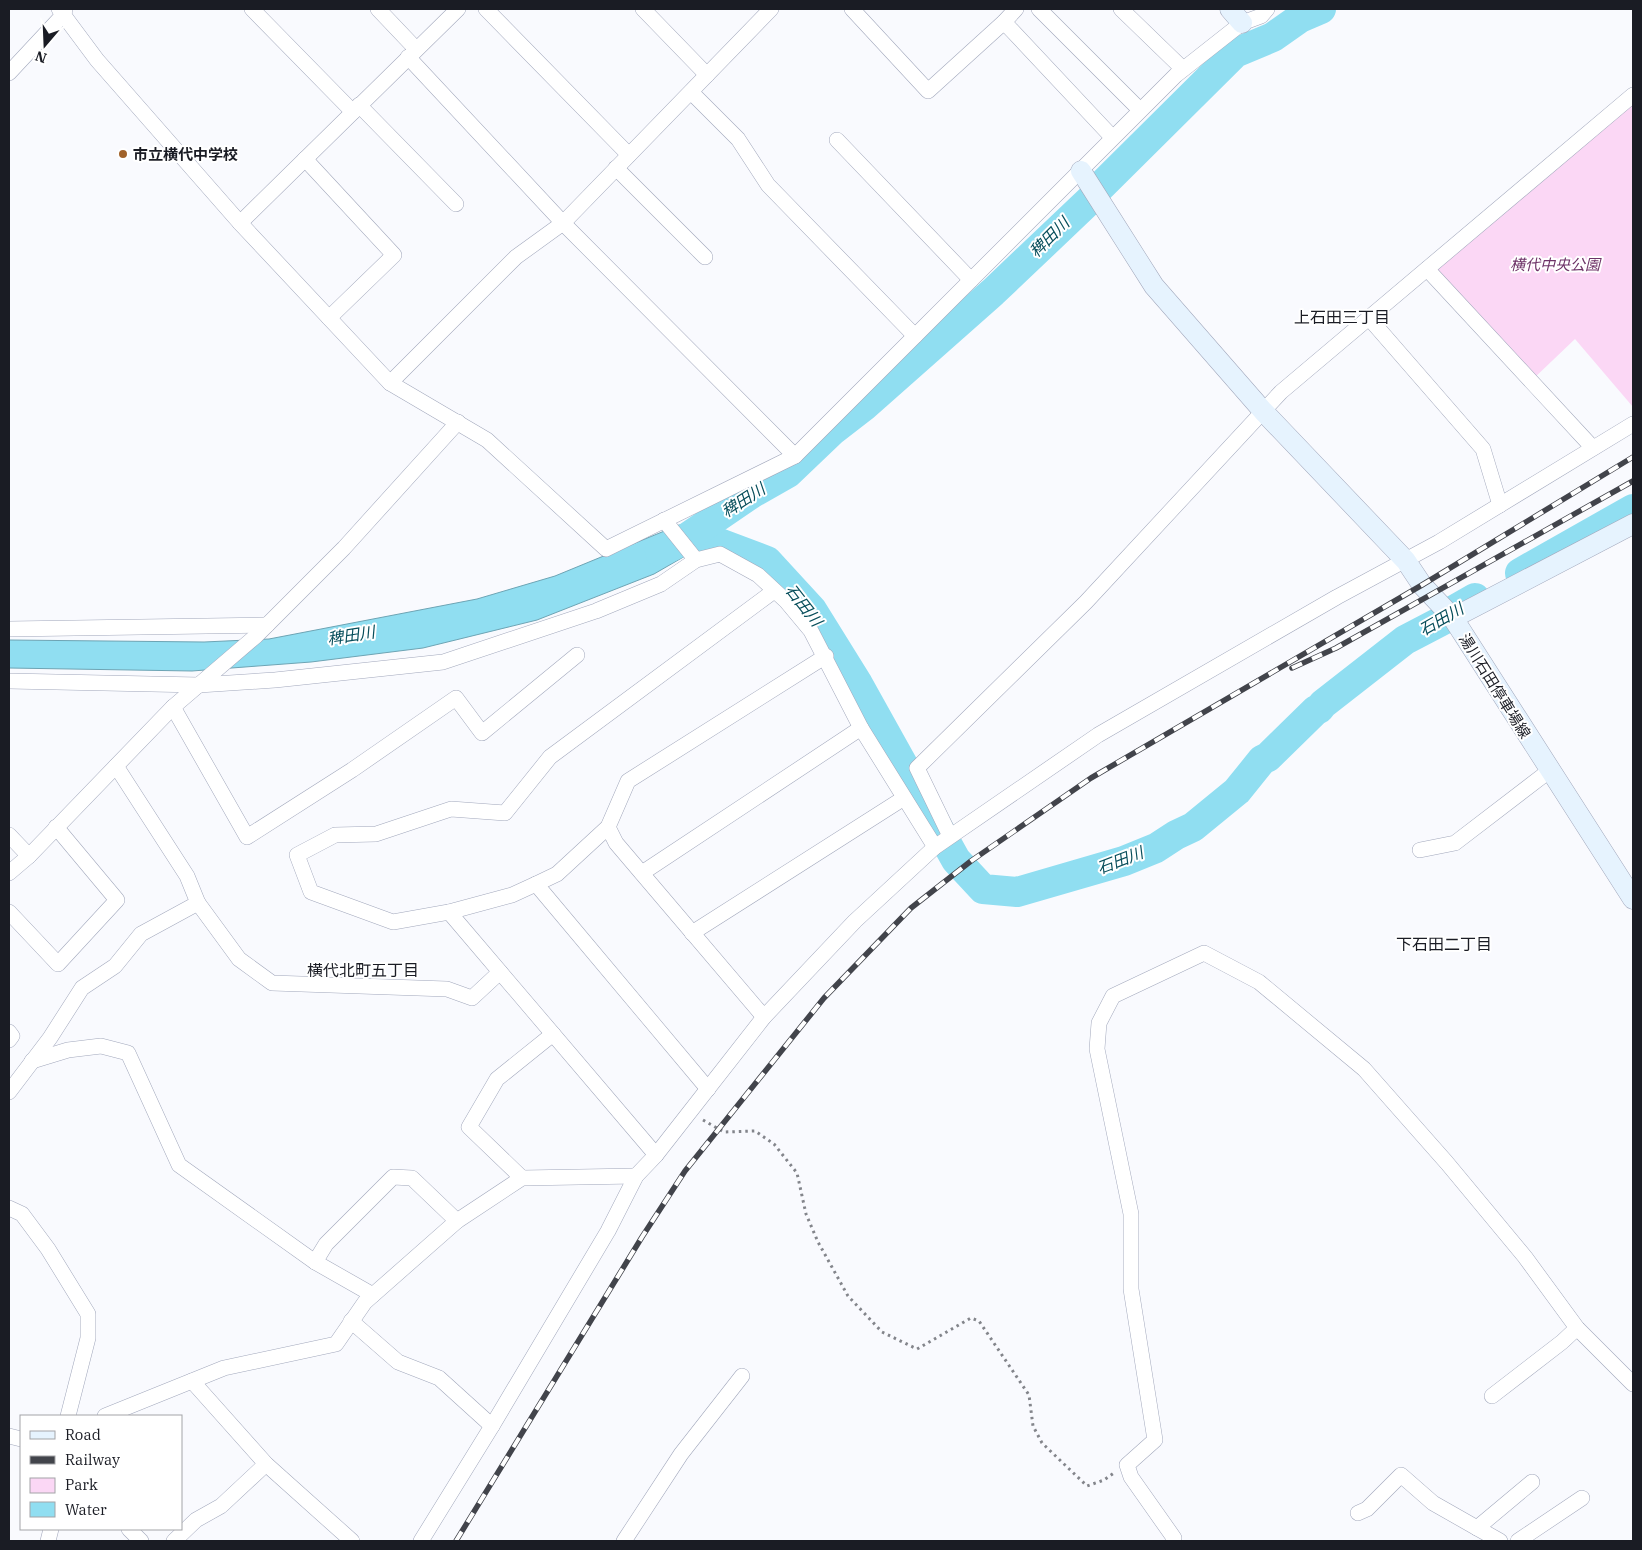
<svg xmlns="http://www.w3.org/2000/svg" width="1642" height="1550" viewBox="0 0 1642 1550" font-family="'IBM Plex Serif','Noto Sans JP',serif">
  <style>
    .green { fill: #fbd7f5 }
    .water { fill: #90def1; stroke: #6da4b4 }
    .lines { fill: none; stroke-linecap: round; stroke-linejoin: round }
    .river { stroke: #90def1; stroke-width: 30 }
    .street-casing { stroke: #a2a8bc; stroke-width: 16 }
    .secondary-casing { stroke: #a2a8bc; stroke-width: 21 }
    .path { stroke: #83858b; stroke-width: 3; stroke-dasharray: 2.5 4; stroke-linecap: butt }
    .street { stroke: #fff; stroke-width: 15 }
    .secondary { stroke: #e6f3fe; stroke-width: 20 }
    .rail-casing { stroke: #42444b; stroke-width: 5.5 }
    .rail { stroke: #fff; stroke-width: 4; stroke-dasharray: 11; stroke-linecap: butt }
    .poi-dot { fill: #a06129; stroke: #fff; stroke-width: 2 }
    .labels { text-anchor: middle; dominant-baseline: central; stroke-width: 4; stroke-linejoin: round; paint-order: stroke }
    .poi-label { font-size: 15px; font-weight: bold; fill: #1a1c24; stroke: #fff; text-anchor: start }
    .park-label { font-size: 15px; font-style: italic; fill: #6d3267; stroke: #fff }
    .street-label { font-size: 15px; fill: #1a1c24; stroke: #fff }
    .water-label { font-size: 16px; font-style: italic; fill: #074e5b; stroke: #fff }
    .neighbourhood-label { font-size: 16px; fill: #1a1c24; stroke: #fff }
  </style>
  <rect width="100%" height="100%" fill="#f9fafe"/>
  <path class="green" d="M1633,95V407L1575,339L1531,381L1427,269Z"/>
  <path class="water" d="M679,525L689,527L700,538L699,548L654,574L537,620L423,648L311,662L192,671L9,668V640L204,642L269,639L477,599L555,576Z"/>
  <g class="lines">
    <g class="river">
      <path d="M682,541H714L767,561L812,610L858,684L956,860L983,889L1017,892L1124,861L1156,848L1176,835L1193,827L1237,791L1262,760L1268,757L1316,710L1319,709L1323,704L1405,640L1451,616L1454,610L1475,598"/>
      <path d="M660,552L682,541L751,494L788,473L832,431L863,407L993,292L1094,196L1098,189L1235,53L1273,37L1300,18L1321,9"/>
      <path d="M1520,573L1633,509"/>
    </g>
    <g class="street-casing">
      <g id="street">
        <path d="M59,9L97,60L240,223L390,383L487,440L606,549L795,456L1176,75L1242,23L1261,16L1267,9"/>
        <path d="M252,9L353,112"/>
        <path d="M378,9L416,49"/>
        <path d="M486,9L629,155"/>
        <path d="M643,9L707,75"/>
        <path d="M852,9L928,91L1004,22L1112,137"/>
        <path d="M1039,9L1140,110"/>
        <path d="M1121,9L1183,69"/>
        <path d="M1004,22L1016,9"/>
        <path d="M408,57L563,223L795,456"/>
        <path d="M9,73L64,14L65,9"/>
        <path d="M691,92L738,139L768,185L915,336"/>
        <path d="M359,105L456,204"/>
        <path d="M837,140L971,280"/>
        <path d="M305,159L394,255L329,318"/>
        <path d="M616,168L705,257"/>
        <path d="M240,223L458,9"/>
        <path d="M1427,269L1593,448"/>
        <path d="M1369,318L1483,449L1500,505"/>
        <path d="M390,383L516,257L563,223L771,9"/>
        <path d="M664,520L696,560"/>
        <path d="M774,591L550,757L505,813L451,809L376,834L335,835L297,855L311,892L393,922L449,912L512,895L536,884L557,874L608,827L628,781L826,656"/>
        <path d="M9,629L267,625"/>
        <path d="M9,681L199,685L275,680L443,662L596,611L661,584L696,560L720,554L758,575L786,601L811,631L861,728L935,847"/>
        <path d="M173,707L247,837L352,770L456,698L482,733L577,655"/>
        <path d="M608,827L616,843L764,1017"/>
        <path d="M9,835L29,856"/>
        <path d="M950,836L917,768L1086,602L1281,392L1633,95"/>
        <path d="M1420,850L1455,843L1549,771"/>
        <path d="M9,873L29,856L173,707L256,636L344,548L458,422"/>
        <path d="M642,873L861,728"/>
        <path d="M536,884L708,1089"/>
        <path d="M198,903L239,959L272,983L447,989L472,998L500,972"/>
        <path d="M9,912L58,964L117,900L56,827"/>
        <path d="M449,912L656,1155"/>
        <path d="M692,933L904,798"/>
        <path d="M9,1032L12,1036L9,1040"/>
        <path d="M32,1061L68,1050L101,1046L128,1053L179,1165L315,1262L373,1295"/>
        <path d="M9,1092L50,1038L82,988L115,966L141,934L198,903L187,876L116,766"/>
        <path d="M522,1178L469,1127L497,1079L553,1034"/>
        <path d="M9,1208L22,1214L48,1249L88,1314V1338L68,1416"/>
        <path d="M315,1262L326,1244L393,1177L412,1178L457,1221"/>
        <path d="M351,1321L398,1362L439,1378L492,1426"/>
        <path d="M192,1381L266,1464L352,1541"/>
        <path d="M1492,1396L1562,1342L1577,1328"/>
        <path d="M105,1416L224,1368L336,1344L365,1302L457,1221L522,1178L636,1176"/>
        <path d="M9,1436L21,1439"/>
        <path d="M1358,1513L1367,1509L1401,1475L1433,1503L1477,1528"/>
        <path d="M129,1529L141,1541"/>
        <path d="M48,1541L51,1529"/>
        <path d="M174,1541L196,1520L221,1506L266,1464"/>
        <path d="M421,1541L492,1426L608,1231L636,1176L656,1155L764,1017L855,921L935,847L1098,735L1337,597L1439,542L1633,424"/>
        <path d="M624,1541L681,1454L742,1376"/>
        <path d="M1173,1541L1174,1538L1131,1477L1127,1465L1155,1440L1131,1289V1214L1097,1049L1099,1023L1113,996L1204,953L1259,982L1364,1069L1447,1163L1525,1257L1577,1328L1633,1384"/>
        <path d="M1500,1541L1477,1528L1532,1482"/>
        <path d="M1518,1541L1582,1498"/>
      </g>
    </g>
    <g class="secondary-casing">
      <g id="secondary">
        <path d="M1230,9L1242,23"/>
        <path d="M1081,171L1154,286L1263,411L1406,561L1422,585L1453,618L1633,899"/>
        <path d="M1453,618L1633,524"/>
      </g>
    </g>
    <path class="path" d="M703,1120L724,1132L755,1131L774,1144L797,1173L806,1214L818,1242L848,1296L882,1332L917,1349L971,1318L979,1321L1029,1395L1033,1426L1042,1443L1087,1486L1104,1480L1114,1473"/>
    <use href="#street" class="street"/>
    <use href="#secondary" class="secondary"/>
    <g class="rail-casing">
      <g id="rail">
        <path d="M1292,668L1336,648L1633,481"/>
        <path d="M456,1541L642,1237L685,1171L824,998L911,908L971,861L1091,778L1422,585L1633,457"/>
      </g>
    </g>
    <use href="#rail" class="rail"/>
  </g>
  <circle class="poi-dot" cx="123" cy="154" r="5"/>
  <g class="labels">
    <g class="poi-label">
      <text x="133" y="154">市立横代中学校</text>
    </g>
    <g class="park-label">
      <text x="1555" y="264">横代中央公園</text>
    </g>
    <g class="street-label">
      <text transform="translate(1495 686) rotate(58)">湯川石田停車場線</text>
    </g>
    <g class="water-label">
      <text transform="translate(1049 237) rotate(-45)">稗田川</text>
      <text transform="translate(743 500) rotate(-33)">稗田川</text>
      <text transform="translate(804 605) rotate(52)">石田川</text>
      <text transform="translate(1441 619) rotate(-30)">石田川</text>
      <text transform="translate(351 635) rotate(-9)">稗田川</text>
      <text transform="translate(1120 860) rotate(-21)">石田川</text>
    </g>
    <g class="neighbourhood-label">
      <text x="1342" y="317">上石田三丁目</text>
      <text x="1444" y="944">下石田二丁目</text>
      <text x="363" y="970">横代北町五丁目</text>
    </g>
  </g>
  <rect width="1642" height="1550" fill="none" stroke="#1a1c24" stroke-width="20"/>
  <rect x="20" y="1415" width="162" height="115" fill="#ffffff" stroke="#a3a4a7"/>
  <rect x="30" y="1431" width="25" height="8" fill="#e6f3fe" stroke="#a3a4a7"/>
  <text x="65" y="1440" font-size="15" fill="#1a1c24">Road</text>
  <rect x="30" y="1456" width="25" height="8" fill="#42444b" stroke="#a3a4a7"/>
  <text x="65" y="1465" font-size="15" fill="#1a1c24">Railway</text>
  <rect x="30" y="1478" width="25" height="15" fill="#fbd7f5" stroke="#a3a4a7"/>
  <text x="65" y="1490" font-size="15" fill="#1a1c24">Park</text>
  <rect x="30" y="1502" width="25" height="15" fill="#90def1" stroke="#a3a4a7"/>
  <text x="65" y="1515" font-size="15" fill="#1a1c24">Water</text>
  <g transform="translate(45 45) rotate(199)" stroke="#ffffff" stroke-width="4" paint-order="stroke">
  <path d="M0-4L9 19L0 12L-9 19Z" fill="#1a1c24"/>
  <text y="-8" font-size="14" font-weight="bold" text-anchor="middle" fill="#1a1c24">N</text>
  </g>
</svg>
